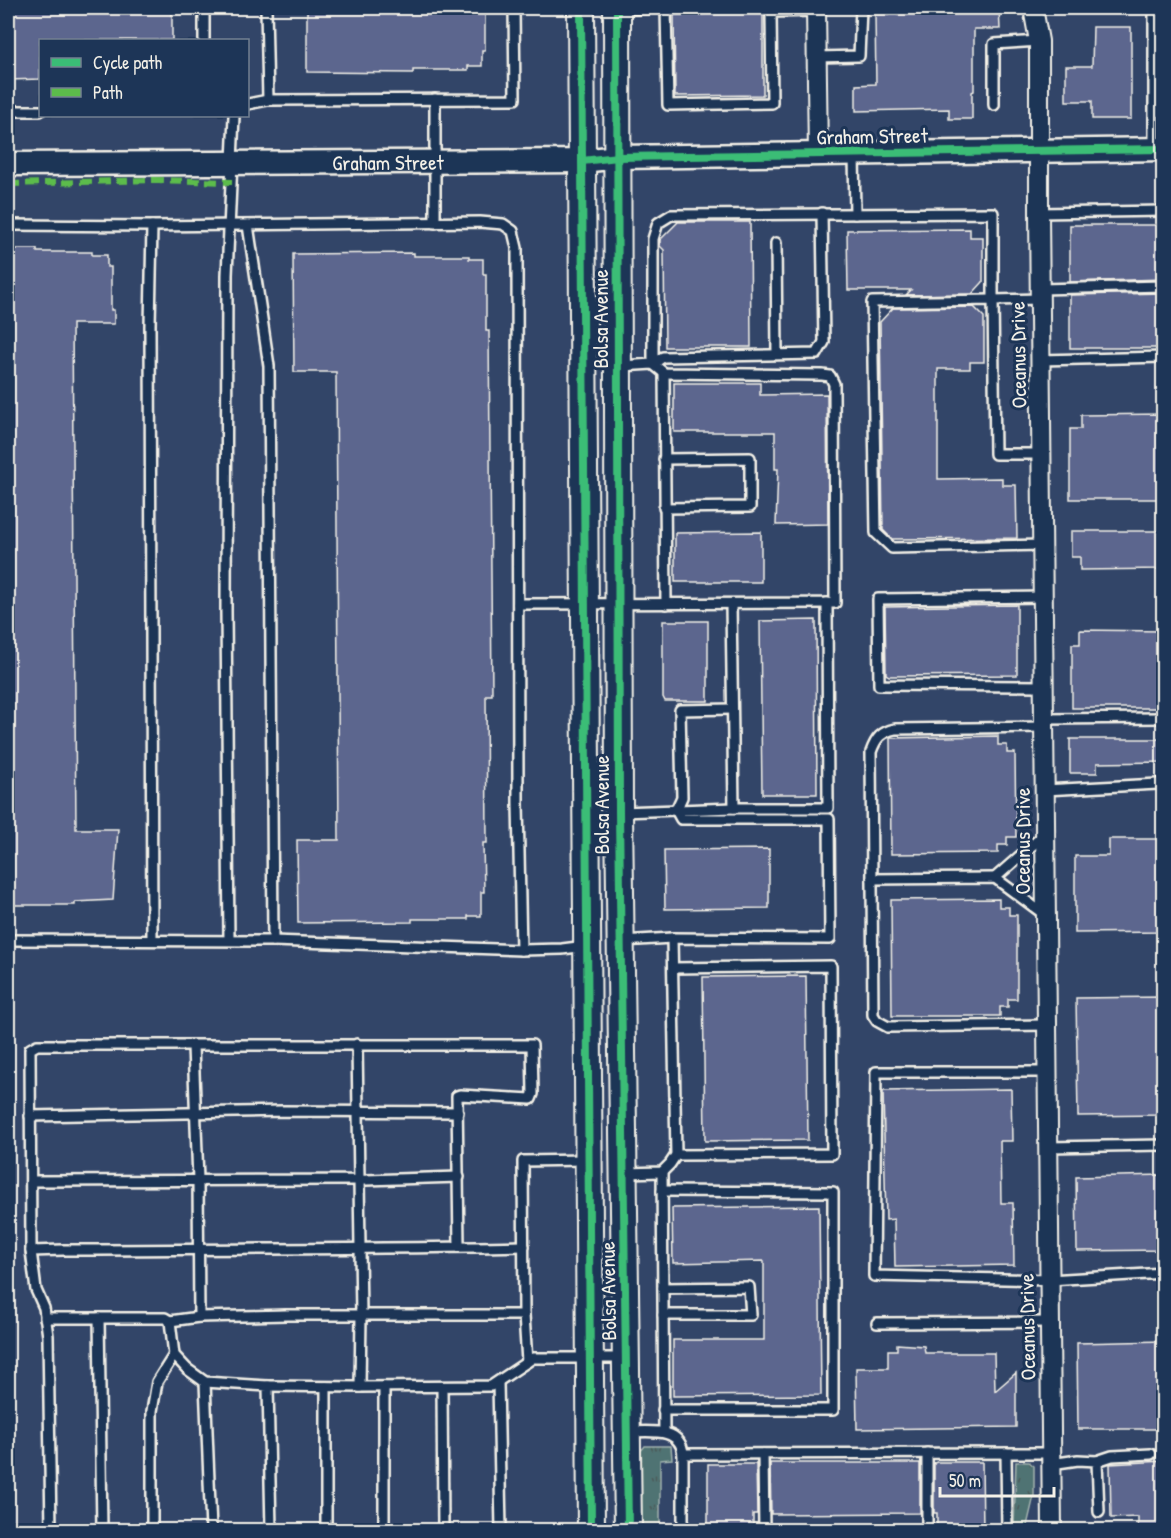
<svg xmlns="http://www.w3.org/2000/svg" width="1171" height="1538" viewBox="0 0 1171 1538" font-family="'Patrick Hand',sans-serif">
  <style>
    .built { fill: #304468; fill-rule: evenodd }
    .grass { fill: url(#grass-tufts); stroke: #a2b2ae; stroke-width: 1.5 }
    .building { fill: #5c668e; stroke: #f4f1e8; stroke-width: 1.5 }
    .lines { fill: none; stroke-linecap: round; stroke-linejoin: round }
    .service-casing { stroke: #f4f1e8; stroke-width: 14 }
    .minor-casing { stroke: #f4f1e8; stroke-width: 22 }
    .tertiary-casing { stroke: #f4f1e8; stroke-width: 27 }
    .secondary-casing { stroke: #f4f1e8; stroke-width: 30 }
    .service { stroke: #1d3557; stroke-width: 9 }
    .minor { stroke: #1d3557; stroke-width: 18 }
    .tertiary { stroke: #1d3557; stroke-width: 22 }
    .secondary { stroke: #1d3557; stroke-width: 26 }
    .quiet { stroke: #5cbc4b; stroke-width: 6; stroke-dasharray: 12 6; stroke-linecap: butt }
    .cycleway-casing { stroke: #1d3557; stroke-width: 11 }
    .cycleway { stroke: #3abd76; stroke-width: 8 }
    .labels { text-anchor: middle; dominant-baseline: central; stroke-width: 6; stroke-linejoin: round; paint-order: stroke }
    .street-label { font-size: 21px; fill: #f4f1e8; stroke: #1d3557 }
  </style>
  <defs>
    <pattern id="grass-tufts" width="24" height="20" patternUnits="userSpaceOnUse" patternTransform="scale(1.5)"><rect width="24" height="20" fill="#507373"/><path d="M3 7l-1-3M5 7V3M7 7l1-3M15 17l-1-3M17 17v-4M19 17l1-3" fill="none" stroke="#4c5b5a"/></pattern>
  </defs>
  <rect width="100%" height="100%" fill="#1d3557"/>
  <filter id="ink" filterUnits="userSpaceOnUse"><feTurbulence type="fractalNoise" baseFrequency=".0167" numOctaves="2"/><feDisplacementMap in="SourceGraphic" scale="12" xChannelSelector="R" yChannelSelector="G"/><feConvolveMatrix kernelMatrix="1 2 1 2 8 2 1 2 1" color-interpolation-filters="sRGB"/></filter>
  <g filter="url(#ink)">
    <path class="built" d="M8,8H1163V1530H8ZM40,40H248V116H40Z"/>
    <g class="grass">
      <path d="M645,1446H671L672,1459L660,1460V1530H640V1452Z"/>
      <path d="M1016,1462H1029L1034,1466V1496L1026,1530H1014Z"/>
    </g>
    <g class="building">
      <path d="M8,8H172V40H40V79L8,80Z"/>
      <path d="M335,8H485V50H482V66H468V70H413V73L307,72V9Z"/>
      <path d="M917,8H999L1000,29H974V91L972,92V119H949V109L856,111V85L876,84L875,14H917Z"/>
      <path d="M763,13V95L675,96L674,15Z"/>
      <path d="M1093,27H1131V119H1092V101H1066V66H1092Z"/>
      <path d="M678,222H750L751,347H665L664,250L660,246V240Z"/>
      <path d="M1070,225H1164V279L1070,282Z"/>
      <path d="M970,229V237H983V282L972,294L906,295L911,290H848L847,230Z"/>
      <path d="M8,249H37V252H92V255H107V267H111V310H114V324H72L76,829H118L113,900L75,902V905H8Z"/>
      <path d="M414,253V256H469V259H483V274H486V331H489L492,695H486L487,843H483L484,892H481V916H468V919H412V922L298,923L297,840H339L336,372H294L293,254Z"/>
      <path d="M1164,293V348H1070V295Z"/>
      <path d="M974,307L984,317V362H970V369H938V479L1002,478V485H1016L1017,538L892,539L883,530L880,322L893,308Z"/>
      <path d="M674,383H760V395L827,394L828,524L776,525L778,469H775V432H674Z"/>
      <path d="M1164,414V499H1070V429H1081V415Z"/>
      <path d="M1071,531H1164V569L1080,570V557H1071Z"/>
      <path d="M761,532V582H675V533Z"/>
      <path d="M1017,605V675L889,676L886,674L885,607Z"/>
      <path d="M816,620L817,794H762L760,621Z"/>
      <path d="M663,621H708V701H665L663,697Z"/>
      <path d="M1080,630L1164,631V708H1072V644H1080Z"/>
      <path d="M998,736V745H1007V753H1015L1016,837H1007V845H998V853L891,854L890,738Z"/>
      <path d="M1070,739H1164V762L1097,763V773H1070Z"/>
      <path d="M1109,839H1164V932L1075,933V856H1109Z"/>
      <path d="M769,849V908L665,909L664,850Z"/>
      <path d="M999,899V907H1009V915H1017V999H1008V1007H1000V1016H892L891,900Z"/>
      <path d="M806,976L808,1140L705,1141L703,977Z"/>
      <path d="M1164,997V1115L1078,1116L1076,998Z"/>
      <path d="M1011,1089L1012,1141H1000L1001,1203H1013L1014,1265L895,1267L894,1219L886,1220L883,1091Z"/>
      <path d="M1164,1175V1250L1077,1251L1076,1177Z"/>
      <path d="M819,1206L821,1395L673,1396V1340H764V1261L673,1263L672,1208Z"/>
      <path d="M1164,1341V1429H1078L1077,1343Z"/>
      <path d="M897,1344L924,1346L925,1353H994L995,1391L1016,1373V1427L857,1429L856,1368H888V1350H897Z"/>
      <path d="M1164,1461V1530H1138V1517L1111,1518L1110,1464Z"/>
      <path d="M937,1462H982L983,1530H937V1513H934V1463Z"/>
      <path d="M770,1463H920V1513L771,1514Z"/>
      <path d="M708,1464H756L757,1514H753V1530H708Z"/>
    </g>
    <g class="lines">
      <g class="service-casing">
        <g id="service">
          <path d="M204,8V40"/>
          <path d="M266,8L268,100"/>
          <path d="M666,8H697"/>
          <path d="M1154,8V149"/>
          <path d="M620,9L666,8L668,105L772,103L771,12L816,11"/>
          <path d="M817,57L859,56L861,8"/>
          <path d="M248,104L268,100L515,99L514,8"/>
          <path d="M994,105V44L1039,41"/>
          <path d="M8,111H40"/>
          <path d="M854,154L855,214"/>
          <path d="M1039,213L1164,211"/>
          <path d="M435,223V99"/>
          <path d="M8,225L152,226L480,222L503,224L513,231L517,248L518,803L521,950"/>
          <path d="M248,225L269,366L273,941"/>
          <path d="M776,243L777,354"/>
          <path d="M1040,289L1164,286"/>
          <path d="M1040,360L1164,357"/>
          <path d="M653,364V239L658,223L671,215L993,213V300L1040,299"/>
          <path d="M653,364L663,357L817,354L824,342L822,213"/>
          <path d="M664,373L666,604"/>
          <path d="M1041,454H995L993,300L872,302L876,533L892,548L1042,545"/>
          <path d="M664,459L750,458V507L664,508"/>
          <path d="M1043,597L878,599L879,685L1043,686"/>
          <path d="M518,604L835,603L834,384L830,376L822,375L664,373L653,364L621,366"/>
          <path d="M731,604L734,808"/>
          <path d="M1044,719L1164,718"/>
          <path d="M1044,727L895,729C881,732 876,738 871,752L873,1015L877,1021L888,1027L1047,1025"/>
          <path d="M1044,790L1158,784"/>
          <path d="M621,812L734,808H828L827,603"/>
          <path d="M995,878L1045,834"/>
          <path d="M872,879L995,878L1045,915"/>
          <path d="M8,940L273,941L521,950L562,949L586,946"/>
          <path d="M152,940L150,326L152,226"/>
          <path d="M229,940L226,611L227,275L234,116"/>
          <path d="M622,941L672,938L830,939L829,819H681L676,810L682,797L680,710L732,709"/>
          <path d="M673,968L831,966L832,1154L676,1155"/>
          <path d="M357,1044L361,1315L360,1387"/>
          <path d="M193,1046L198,1180L199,1317"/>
          <path d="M1047,1072H876L874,1276L1049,1280L1164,1273"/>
          <path d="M30,1116L283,1111L458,1112"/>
          <path d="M1048,1147L1163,1145"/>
          <path d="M662,1172L664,1432"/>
          <path d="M625,1173L662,1172L670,1164L676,1155L672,938"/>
          <path d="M31,1181L366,1180L459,1177"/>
          <path d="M662,1191L833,1192V1410H663"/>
          <path d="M459,1247L457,1096L460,1095L531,1099L533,1094L532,1045H37L30,1049L31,1251L63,1250C217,1249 370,1249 524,1246"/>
          <path d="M31,1251L36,1290L44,1308L48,1336L51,1530"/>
          <path d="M663,1288L749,1287L751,1315H663"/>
          <path d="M524,1315L523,1161L586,1160"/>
          <path d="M45,1318H99"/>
          <path d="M170,1321L199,1317L286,1315H524L527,1362"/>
          <path d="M877,1323L1050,1322"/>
          <path d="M205,1382L211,1530"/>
          <path d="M498,1382L501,1530"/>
          <path d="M268,1386L360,1387L491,1386L533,1358H625"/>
          <path d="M326,1387V1530"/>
          <path d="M384,1387V1530"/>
          <path d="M442,1387L443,1530"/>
          <path d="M627,1432C648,1432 681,1426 683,1454V1530"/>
          <path d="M927,1453V1530"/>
          <path d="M1006,1453L1007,1530"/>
          <path d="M683,1454L1051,1453"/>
          <path d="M763,1454L764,1530"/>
          <path d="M1097,1461L1112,1456L1151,1454"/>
          <path d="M1051,1464L1078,1460L1097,1461L1099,1512"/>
          <path d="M102,1530L99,1318H165L170,1321L174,1355L187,1369L205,1382L268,1386L271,1530"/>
          <path d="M152,1530V1411L157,1382L174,1355"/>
        </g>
      </g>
      <g class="minor-casing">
        <g id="minor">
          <path d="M816,8L818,155"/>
          <path d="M1033,8L1039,41V213L1052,1530"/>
        </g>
      </g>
      <g class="tertiary-casing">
        <g id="tertiary">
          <path id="s1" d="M8,164L582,161L618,157L1164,149"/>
        </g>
      </g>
      <g class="secondary-casing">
        <g id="secondary">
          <path d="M581,8L591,1530"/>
          <path d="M617,8L619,812L628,1530"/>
        </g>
      </g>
      <use href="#service" class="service"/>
      <use href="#minor" class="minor"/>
      <use href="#tertiary" class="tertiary"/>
      <use href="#secondary" class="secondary"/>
      <path class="quiet" d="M8,184L154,180L232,182"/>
      <g class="cycleway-casing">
        <g id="cycleway">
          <path d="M581,8L591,1530"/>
          <path d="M617,8L619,812L628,1530"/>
          <path d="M582,161L618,157L1164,149"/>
        </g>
      </g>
      <use href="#cycleway" class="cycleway"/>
    </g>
  </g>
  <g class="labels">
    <g class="street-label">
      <text transform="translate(872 136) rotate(-1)">Graham Street</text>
      <text stroke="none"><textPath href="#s1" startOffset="380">Graham Street</textPath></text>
      <text transform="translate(600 319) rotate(-90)">Bolsa Avenue</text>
      <text transform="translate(1018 355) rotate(-91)">Oceanus Drive</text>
      <text transform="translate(601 805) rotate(-90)">Bolsa Avenue</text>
      <text transform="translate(1022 841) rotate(-90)">Oceanus Drive</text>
      <text transform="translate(608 1291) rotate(-91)">Bolsa Avenue</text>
      <text transform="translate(1027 1327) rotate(-91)">Oceanus Drive</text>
    </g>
  </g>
  <rect width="1171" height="1538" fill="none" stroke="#1d3557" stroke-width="30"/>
  <rect x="15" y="15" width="1141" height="1508" fill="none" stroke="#f4f1e8" stroke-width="2" filter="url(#ink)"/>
  <rect x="39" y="39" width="210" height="78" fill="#1d3557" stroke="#738091" stroke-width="1.5"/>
  <rect x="51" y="58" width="30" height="9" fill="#3abd76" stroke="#738091" stroke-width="1.5"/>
  <text x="93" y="69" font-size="18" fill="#f4f1e8">Cycle path</text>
  <rect x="51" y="88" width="30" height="9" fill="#5cbc4b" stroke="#738091" stroke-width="1.5"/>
  <text x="93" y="99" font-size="18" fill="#f4f1e8">Path</text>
  <path d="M940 1487v9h114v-9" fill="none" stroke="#f4f1e8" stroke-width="3"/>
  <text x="949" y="1487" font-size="18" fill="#f4f1e8" stroke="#1d3557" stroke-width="4.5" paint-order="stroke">50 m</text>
</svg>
